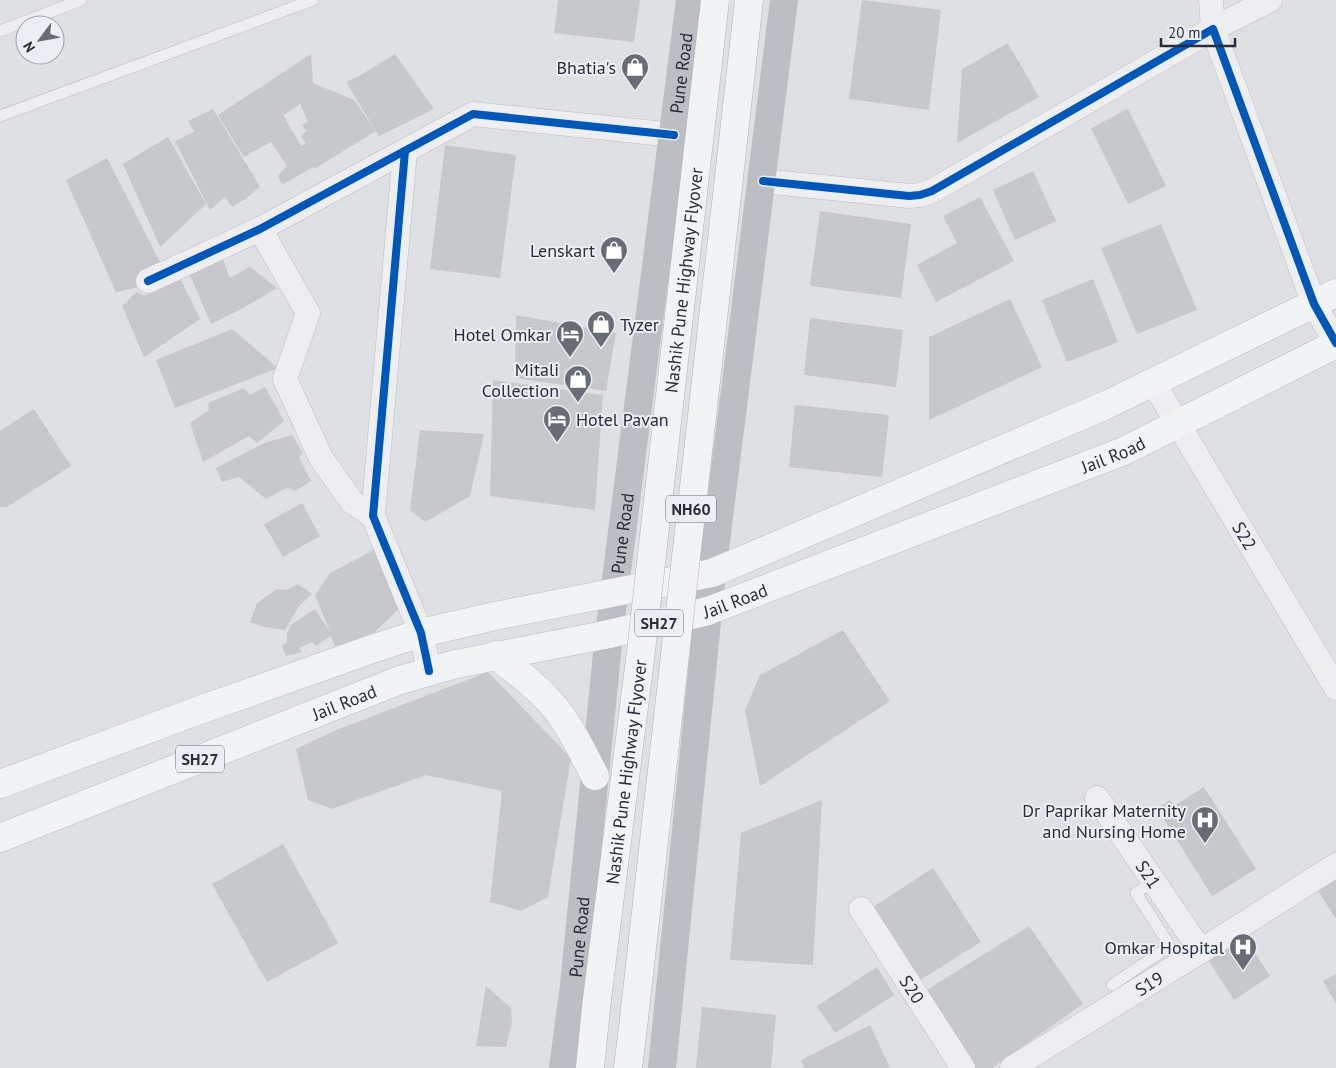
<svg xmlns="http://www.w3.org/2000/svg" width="1336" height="1068" viewBox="0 0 1336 1068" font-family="'PT Sans',sans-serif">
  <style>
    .building { fill: #c7c8cb; fill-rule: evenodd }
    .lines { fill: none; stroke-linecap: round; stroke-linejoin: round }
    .lane-casing { stroke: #bcbec1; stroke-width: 12 }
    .street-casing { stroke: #bcbec1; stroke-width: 25 }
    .primary-casing { stroke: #bbbdc1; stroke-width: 29 }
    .highway-casing { stroke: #b1b3b8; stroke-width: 29 }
    .lane { stroke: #eeeef0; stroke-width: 11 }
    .street { stroke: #eeeef0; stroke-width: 24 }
    .secondary { stroke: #bcbec3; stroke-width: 28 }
    .primary { stroke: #f2f3f4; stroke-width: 28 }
    .highway { stroke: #f2f3f4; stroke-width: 28 }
    .highway-bridge-casing { stroke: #b1b3b8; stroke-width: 29; stroke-linecap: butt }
    .highway-bridge { stroke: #f2f3f4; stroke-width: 28 }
    .cycleway-casing { stroke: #ebeef3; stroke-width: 11 }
    .cycleway { stroke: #0057b8; stroke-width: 8 }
    .labels { text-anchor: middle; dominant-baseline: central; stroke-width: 4; stroke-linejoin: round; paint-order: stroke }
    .shield { fill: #ebeef3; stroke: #626772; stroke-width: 1 }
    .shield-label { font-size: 16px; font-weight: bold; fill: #272d3b }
    .poi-label { font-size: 18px; fill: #272d3b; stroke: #ebeef3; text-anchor: end }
    .street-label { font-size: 18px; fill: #272d3b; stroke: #ebeef3 }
  </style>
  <rect width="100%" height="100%" fill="#dee0e3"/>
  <g class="building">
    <path d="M558,0H640L634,42L554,33Z"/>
    <path d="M862,0L941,10L929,110L849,99Z"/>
    <path d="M1008,43L1039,97L957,143L962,69Z"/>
    <path d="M311,54L313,83L354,100L376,131L314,169L313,167L282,185L278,176L287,166L271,142L244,157L218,115ZM300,104L308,121L302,125L306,131L301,136L306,143L301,146L278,106L284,115Z"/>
    <path d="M395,54L434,109L379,136L346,82L359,76Z"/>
    <path d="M213,109L260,187L245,199L232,207L225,197L210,210L175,141L194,132L188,121Z"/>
    <path d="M1128,109L1166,186L1128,204L1091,128Z"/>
    <path d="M168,137L206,204L160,247L123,164Z"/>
    <path d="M445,145L516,155L500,278L430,269Z"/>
    <path d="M107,158L164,270L135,288L116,292L66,180Z"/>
    <path d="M1033,171L1056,221L1015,240L993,190Z"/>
    <path d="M980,197L1014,261L936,302L917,265L957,243L943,216Z"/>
    <path d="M820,211L911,224L901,298L810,286Z"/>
    <path d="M1161,224L1197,310L1137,334L1101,248Z"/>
    <path d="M220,251L230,278L250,267L277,288L245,307L211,324L189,273Z"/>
    <path d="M180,278L200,319L144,357L122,306L136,292L145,296Z"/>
    <path d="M1093,279L1118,342L1067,362L1042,300Z"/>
    <path d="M1010,299L1042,367L929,420V337Z"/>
    <path d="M516,315L616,333L606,391L515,378Z"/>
    <path d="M810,318L903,330L896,387L804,375Z"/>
    <path d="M232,329L278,368L175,408L156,360Z"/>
    <path d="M493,380L603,395L595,510L490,496Z"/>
    <path d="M265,387L284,421L257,443L249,436L203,462L190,423L209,410L208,403L244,388L250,395Z"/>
    <path d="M795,405L889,415L882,477L789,467Z"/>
    <path d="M34,409L71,466L7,507H0V431Z"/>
    <path d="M420,430L484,434L470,496L425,522L410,510Z"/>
    <path d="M292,435L303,453L299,457L311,481L296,491L288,487L266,499L239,477L222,482L216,468L264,443Z"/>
    <path d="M302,503L320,536L283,557L264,524Z"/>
    <path d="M383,545L415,593L375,632L335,647L331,636L316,646L312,642L299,648L302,652L286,656L282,646L287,642V633L292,624L315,609L330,632L315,595L330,573Z"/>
    <path d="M298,584L312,594L299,606L285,630L264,627L250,622L257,603L277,589L286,590Z"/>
    <path d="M843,630L890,701L760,786L745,710L760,675Z"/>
    <path d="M488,672L571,758L548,897L521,911L490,902L502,791L426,775L332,809L308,800L296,749L334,731Z"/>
    <path d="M1204,787L1256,869L1212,896L1157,808L1170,800L1174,806Z"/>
    <path d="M822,800L813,965L730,960L741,833Z"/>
    <path d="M283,844L338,943L267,982L212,884Z"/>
    <path d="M933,868L981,942L914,984L867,911Z"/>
    <path d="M1336,874V919L1316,888Z"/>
    <path d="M1029,926L1083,1004L992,1068H970L922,993Z"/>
    <path d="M1241,932L1270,976L1234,1000L1205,955Z"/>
    <path d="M877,967L894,995L835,1033L817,1006Z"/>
    <path d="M1336,974V1004L1323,981Z"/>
    <path d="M486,986L511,1008L512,1022L506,1047L476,1046Z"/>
    <path d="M702,1007L776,1015L771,1068H696Z"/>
    <path d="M870,1025L890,1068H804L801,1060Z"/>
  </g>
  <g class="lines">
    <g class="lane-casing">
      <g id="lane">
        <path d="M0,31L81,0"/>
        <path d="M0,116L313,0"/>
        <path d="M1112,985L1170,946L1136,893L1153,881"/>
      </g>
    </g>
    <g class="street-casing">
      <g id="street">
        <path d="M1211,0L1213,29L1270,0"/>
        <path d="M405,151L373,516L421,633L429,671"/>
        <path d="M763,181L909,196L920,195L932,191L1213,29L1314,304L1336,343"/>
        <path d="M260,229L308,313L285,379L321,458L352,502L373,516"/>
        <path d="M148,281L260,229L473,114L674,135"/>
        <path id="s1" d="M1153,382L1336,688"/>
        <path id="s2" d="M1097,798L1201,951"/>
        <path id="s3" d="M861,909L963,1068"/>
        <path id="s4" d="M1012,1068L1201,951L1336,865"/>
      </g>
    </g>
    <g class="primary-casing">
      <g id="primary">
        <path d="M495,655C515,670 535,685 551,703C570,724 582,752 595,776"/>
        <path d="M0,784L197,711L369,650L421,633L495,616L712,573L1104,406L1336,293"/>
        <path id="s6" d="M0,838L400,680L456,664L609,634L708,611L1124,451L1336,344"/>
      </g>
    </g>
    <g class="highway-casing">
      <g id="highway">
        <path d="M590,1068L597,999"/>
        <path d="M628,1068L634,1018"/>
      </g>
    </g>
    <use href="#lane" class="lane"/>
    <use href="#street" class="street"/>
    <g class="secondary">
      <path id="s5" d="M563,1068L574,985L609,634L690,0"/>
      <path d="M662,1068L712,573L784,0"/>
    </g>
    <use href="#primary" class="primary"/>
    <use href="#highway" class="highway"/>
    <g class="highway-bridge-casing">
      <g id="highway-bridge">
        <path id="s7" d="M597,999L641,651L715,0"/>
        <path d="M634,1018L749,0"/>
      </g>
    </g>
    <use href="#highway-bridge" class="highway-bridge"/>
    <g class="cycleway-casing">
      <g id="cycleway">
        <path d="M405,151L373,516L421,633L429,671"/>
        <path d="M763,181L909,196L920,195L932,191L1213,29L1314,304L1336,343"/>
        <path d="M148,281L260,229L473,114L674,135"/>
      </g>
    </g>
    <use href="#cycleway" class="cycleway"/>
  </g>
  <defs>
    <g id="shop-pin" transform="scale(1.4375)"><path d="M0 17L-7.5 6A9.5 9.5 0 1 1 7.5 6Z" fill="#676c76" stroke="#ebeef3"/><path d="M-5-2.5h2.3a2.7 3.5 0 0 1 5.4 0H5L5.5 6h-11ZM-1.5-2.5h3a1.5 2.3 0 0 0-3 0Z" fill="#fff"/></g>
    <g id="hotel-pin" transform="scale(1.4375)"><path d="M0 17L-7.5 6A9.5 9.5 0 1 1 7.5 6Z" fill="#676c76" stroke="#ebeef3"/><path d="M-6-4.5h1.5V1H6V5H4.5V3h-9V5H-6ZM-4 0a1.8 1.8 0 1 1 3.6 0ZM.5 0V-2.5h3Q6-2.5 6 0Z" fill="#fff"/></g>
    <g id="hospital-pin" transform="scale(1.4375)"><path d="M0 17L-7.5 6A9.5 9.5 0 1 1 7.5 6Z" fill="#676c76" stroke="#ebeef3"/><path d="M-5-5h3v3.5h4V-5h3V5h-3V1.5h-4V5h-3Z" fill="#fff"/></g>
  </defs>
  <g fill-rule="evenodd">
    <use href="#shop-pin" x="635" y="67"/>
    <use href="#shop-pin" x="614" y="250"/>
    <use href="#shop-pin" x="601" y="324"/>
    <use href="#hotel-pin" x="570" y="334"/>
    <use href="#shop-pin" x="578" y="379"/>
    <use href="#hotel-pin" x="557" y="419"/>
    <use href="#hospital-pin" x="1205" y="820"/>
    <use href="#hospital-pin" x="1243" y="947"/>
  </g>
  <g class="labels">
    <g class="shield">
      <rect x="666" y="495.5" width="50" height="27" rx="4"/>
      <rect x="635" y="609.5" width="48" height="27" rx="4"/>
      <rect x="176" y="745.5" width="48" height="27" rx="4"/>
    </g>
    <g class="shield-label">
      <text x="691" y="509">NH60</text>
      <text x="659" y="623">SH27</text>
      <text x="200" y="759">SH27</text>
    </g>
    <g class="poi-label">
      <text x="616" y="67">Bhatia's</text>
      <text x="595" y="250">Lenskart</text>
      <text x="620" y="324" text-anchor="start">Tyzer</text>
      <text x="551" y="334">Hotel Omkar</text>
      <text x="559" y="369">Mitali<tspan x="559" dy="21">Collection</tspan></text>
      <text x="576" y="419" text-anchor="start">Hotel Pavan</text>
      <text x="1186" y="810">Dr Paprikar Maternity<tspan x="1186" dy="21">and Nursing Home</tspan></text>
      <text x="1224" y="947">Omkar Hospital</text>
    </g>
    <g class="street-label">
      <text stroke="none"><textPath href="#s5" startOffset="1002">Pune Road</textPath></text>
      <text stroke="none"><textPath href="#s7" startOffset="724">Nashik Pune Highway Flyover</textPath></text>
      <text stroke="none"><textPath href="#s6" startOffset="1180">Jail Road</textPath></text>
      <text stroke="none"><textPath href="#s5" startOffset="538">Pune Road</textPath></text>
      <text stroke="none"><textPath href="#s1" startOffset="179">S22</textPath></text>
      <text stroke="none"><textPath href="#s6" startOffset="775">Jail Road</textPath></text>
      <text stroke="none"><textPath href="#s6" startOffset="370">Jail Road</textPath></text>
      <text stroke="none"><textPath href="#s7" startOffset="229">Nashik Pune Highway Flyover</textPath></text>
      <text stroke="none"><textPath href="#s2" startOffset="92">S21</textPath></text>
      <text stroke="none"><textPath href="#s5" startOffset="132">Pune Road</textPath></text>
      <text stroke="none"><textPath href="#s4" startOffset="161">S19</textPath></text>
      <text stroke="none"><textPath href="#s3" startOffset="95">S20</textPath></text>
    </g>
  </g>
  <g transform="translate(40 40) rotate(238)"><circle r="24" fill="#ebeef3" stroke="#9da1a9"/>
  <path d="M0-4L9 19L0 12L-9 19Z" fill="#676c76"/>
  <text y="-8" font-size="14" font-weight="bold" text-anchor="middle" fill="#272d3b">N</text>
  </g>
  <path d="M1161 38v8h74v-8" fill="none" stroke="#272d3b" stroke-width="2.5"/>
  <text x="1168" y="38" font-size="15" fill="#272d3b" stroke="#ebeef3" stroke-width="4" paint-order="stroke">20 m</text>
</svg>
